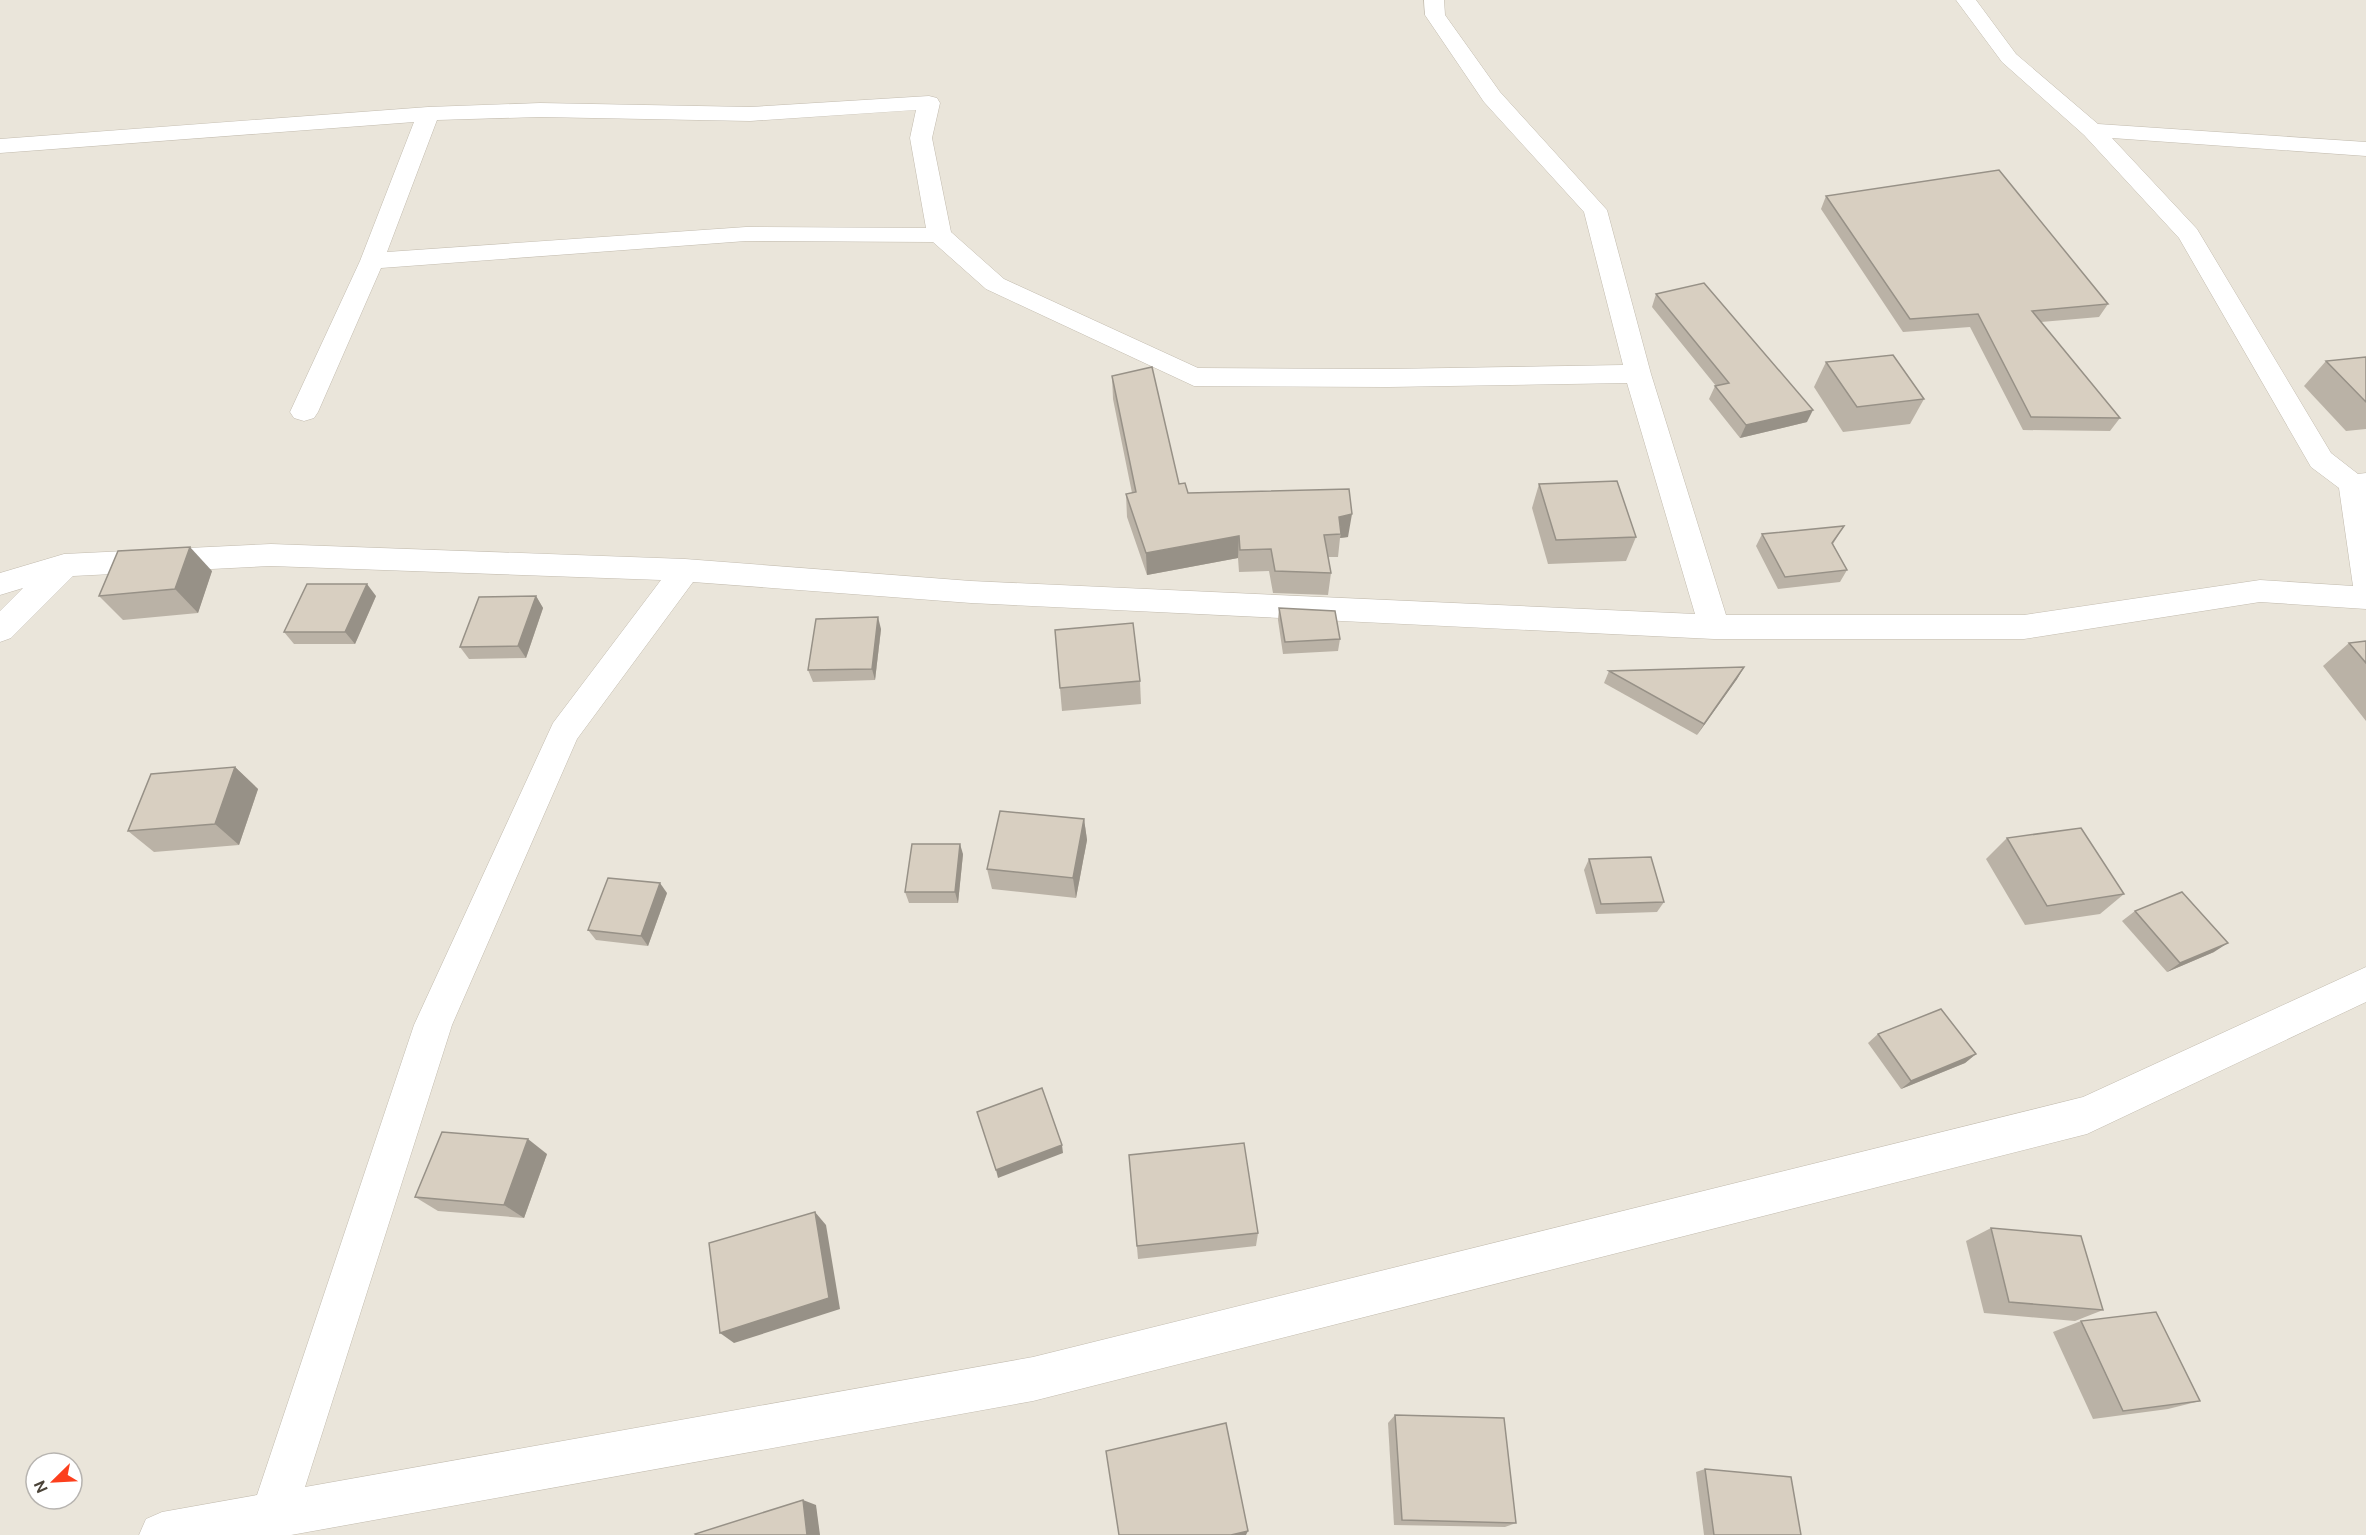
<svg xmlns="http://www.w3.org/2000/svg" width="2366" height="1535" viewBox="0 0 2366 1535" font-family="Ubuntu,sans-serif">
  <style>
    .residential { fill: #eae5da; fill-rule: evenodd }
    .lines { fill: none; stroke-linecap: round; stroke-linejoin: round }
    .street-casing { stroke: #c2bbae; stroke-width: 1 }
    .street { fill: #fff; fill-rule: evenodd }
    .wall { fill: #bab2a6 }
    .shaded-wall { fill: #979187 }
    .building { fill: #d8cfc1; stroke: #979187; stroke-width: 1.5 }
  </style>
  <rect width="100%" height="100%" fill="#f6f3ec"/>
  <path class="residential" d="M0,0H2366V1535H0ZM36,1463H72V1499H36Z"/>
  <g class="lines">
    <g class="street-casing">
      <path id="street" d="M1424,0H1444L1445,15L1500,92L1607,210L1651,374L1726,615H2024L2260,580L2353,586L2339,488L2311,467L2179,238L2084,135L2002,62L1956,0H1976L2016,54L2098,124L2366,142V156L2112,138L2197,229L2331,453L2358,474L2366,473V609L2260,602L2024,639H1714L971,603L693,582L577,739L452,1025L305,1487L1033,1357L2083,1097L2366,967V1002L2087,1134L1033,1401L291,1535H139L146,1519L162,1512L257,1495L414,1025L553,723L661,580L271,566L73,576L11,638L0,642V611L23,588L0,595V573L64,554L271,544L685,559L971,581L1695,614L1627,383L1388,387L1194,386L986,289L933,242L746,241L381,268L318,412L314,418L304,421L294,418L290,412L360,261L414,122L0,153V139L428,107L540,103L750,107L929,96L937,98L940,103L932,138L951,232L1004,279L1198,368L1388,369L1623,365L1584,212L1484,102L1425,15ZM916,110L910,138L926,228L746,227L387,252L437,120L540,117L750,121Z"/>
    </g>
    <use href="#street" class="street"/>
  </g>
  <g class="wall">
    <path d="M1826,196L2108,304L2099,317L2041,322L2120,418L2110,431L2023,430L1970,327L1903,332L1821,209Z"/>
    <path d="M1656,294L1807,422L1740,438L1709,399L1715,386H1716L1652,307Z"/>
    <path d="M2366,357V429L2346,431L2304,386L2326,361Z"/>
    <path d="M1826,362L1924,399L1910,424L1843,432L1814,387Z"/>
    <path d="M1112,376L1179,484L1188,493L1348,537L1340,538L1338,557H1328L1331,573L1328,595L1273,593L1269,571L1239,572L1238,558L1147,575L1127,517L1126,494L1132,493L1113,399Z"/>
    <path d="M1539,484L1636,537L1626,561L1548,564L1532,508Z"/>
    <path d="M1844,526L1833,544L1847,570L1840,582L1778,589L1756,546L1762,534Z"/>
    <path d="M212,571L198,613L123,620L99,596Z"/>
    <path d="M376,596L355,644H294L284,632Z"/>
    <path d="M536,596L543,608L526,658L469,659L460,647Z"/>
    <path d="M1279,608L1340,639L1338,651L1283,654L1278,620Z"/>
    <path d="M881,629L875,680L813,682L808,670Z"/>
    <path d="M2366,641V721L2323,666L2349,643Z"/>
    <path d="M1744,667L1737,679L1697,735L1604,683L1609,671Z"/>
    <path d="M1140,681L1141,704L1062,711L1060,688Z"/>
    <path d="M235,767L258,789L239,845L154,852L128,831Z"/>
    <path d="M1084,819L1087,840L1076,898L992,889L987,869Z"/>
    <path d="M2007,838L2124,894L2100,914L2025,925L1986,859Z"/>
    <path d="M963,854L958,903H909L905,892Z"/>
    <path d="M1589,859L1664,902L1657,912L1596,914L1584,870Z"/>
    <path d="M667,893L648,946L596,940L588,930Z"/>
    <path d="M2135,911L2214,952L2167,972L2122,921Z"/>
    <path d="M1878,1034L1976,1054L1965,1063L1901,1089L1868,1043Z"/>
    <path d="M547,1154L524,1218L438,1211L415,1197Z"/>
    <path d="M1129,1155L1258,1233L1256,1246L1138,1259Z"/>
    <path d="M1991,1228L2103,1310L2075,1321L1984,1313L1966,1241Z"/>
    <path d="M2081,1321L2200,1401L2168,1409L2093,1419L2053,1332Z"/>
    <path d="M1395,1415L1516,1523L1505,1527L1394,1525L1388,1423Z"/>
    <path d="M1705,1469L1801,1535H1704L1696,1472Z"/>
  </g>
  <g class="shaded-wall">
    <path d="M1813,410L1807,422L1740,438L1746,425Z"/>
    <path d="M1352,514L1348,537L1340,538L1341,534L1339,517Z"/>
    <path d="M1239,536L1238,558L1147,575L1146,553Z"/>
    <path d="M190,547L212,571L198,613L175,589Z"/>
    <path d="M367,584L376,596L355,644L345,632Z"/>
    <path d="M536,596L543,608L526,658L518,646Z"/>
    <path d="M878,617L881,629L875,680L872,669Z"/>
    <path d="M1744,667L1737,679L1697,735L1704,724Z"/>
    <path d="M235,767L258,789L239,845L215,824Z"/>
    <path d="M1084,819L1087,840L1076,898L1073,878Z"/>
    <path d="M960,844L963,854L958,903L955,892Z"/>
    <path d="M660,883L667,893L648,946L641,936Z"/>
    <path d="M2228,943L2214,952L2167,972L2180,963Z"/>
    <path d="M1976,1054L1965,1063L1901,1089L1911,1081Z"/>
    <path d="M528,1139L547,1154L524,1218L504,1205Z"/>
    <path d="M1062,1145L1063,1153L998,1178L996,1170Z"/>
    <path d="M815,1212L826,1225L840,1309L734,1343L720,1333Z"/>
    <path d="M803,1500L816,1505L820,1535H807Z"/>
    <path d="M1248,1531L1246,1535H1231Z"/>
  </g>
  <g class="building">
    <path d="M1999,170L2108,304L2032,311L2120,418L2031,417L1978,314L1910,319L1826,196Z"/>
    <path d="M1704,283L1813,410L1746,425L1715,386L1729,383L1656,294Z"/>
    <path d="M1893,355L1924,399L1857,407L1826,362Z"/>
    <path d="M2366,357V402L2326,361Z"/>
    <path d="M1152,367L1179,484L1185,483L1188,493L1349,489L1352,514L1339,517L1341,534L1324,535L1331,573L1275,571L1271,549L1240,550L1239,536L1146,553L1126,494L1136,492L1112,376Z"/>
    <path d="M1617,481L1636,537L1556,540L1539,484Z"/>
    <path d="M1844,526L1832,543L1847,570L1785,577L1762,534Z"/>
    <path d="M190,547L175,589L99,596L118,551Z"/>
    <path d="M307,584H367L345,632H284Z"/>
    <path d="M536,596L518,646L460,647L479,597Z"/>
    <path d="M1279,608L1335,611L1340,639L1285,642Z"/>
    <path d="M878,617L872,669L808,670L816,619Z"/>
    <path d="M1133,623L1140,681L1060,688L1055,630Z"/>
    <path d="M2366,641V663L2349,643Z"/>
    <path d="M1744,667L1704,724L1609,671Z"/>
    <path d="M235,767L215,824L128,831L151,774Z"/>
    <path d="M1000,811L1084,819L1073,878L987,869Z"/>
    <path d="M2081,828L2124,894L2047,906L2007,838Z"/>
    <path d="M912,844H960L955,892H905Z"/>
    <path d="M1651,857L1664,902L1601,904L1589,859Z"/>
    <path d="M608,878L660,883L641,936L588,930Z"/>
    <path d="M2182,892L2228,943L2180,963L2135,911Z"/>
    <path d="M1941,1009L1976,1054L1911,1081L1878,1034Z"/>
    <path d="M1042,1088L1062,1145L996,1170L977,1112Z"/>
    <path d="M442,1132L528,1139L504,1205L415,1197Z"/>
    <path d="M1244,1143L1258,1233L1137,1246L1129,1155Z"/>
    <path d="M815,1212L829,1298L720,1333L709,1243Z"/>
    <path d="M1991,1228L2081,1236L2103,1310L2009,1302Z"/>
    <path d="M2156,1312L2200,1401L2123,1411L2081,1321Z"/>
    <path d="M1395,1415L1504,1418L1516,1523L1402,1520Z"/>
    <path d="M1226,1423L1248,1531L1231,1535H1119L1106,1451Z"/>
    <path d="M1705,1469L1791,1477L1801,1535H1714Z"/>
    <path d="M803,1500L807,1535H696L695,1534Z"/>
  </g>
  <g transform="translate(54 1481) rotate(246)"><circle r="28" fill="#ffffff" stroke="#b7b4b0" stroke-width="1.5"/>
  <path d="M0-4.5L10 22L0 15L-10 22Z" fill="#fc3f1d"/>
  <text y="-9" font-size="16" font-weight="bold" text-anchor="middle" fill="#4b4439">N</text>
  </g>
</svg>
